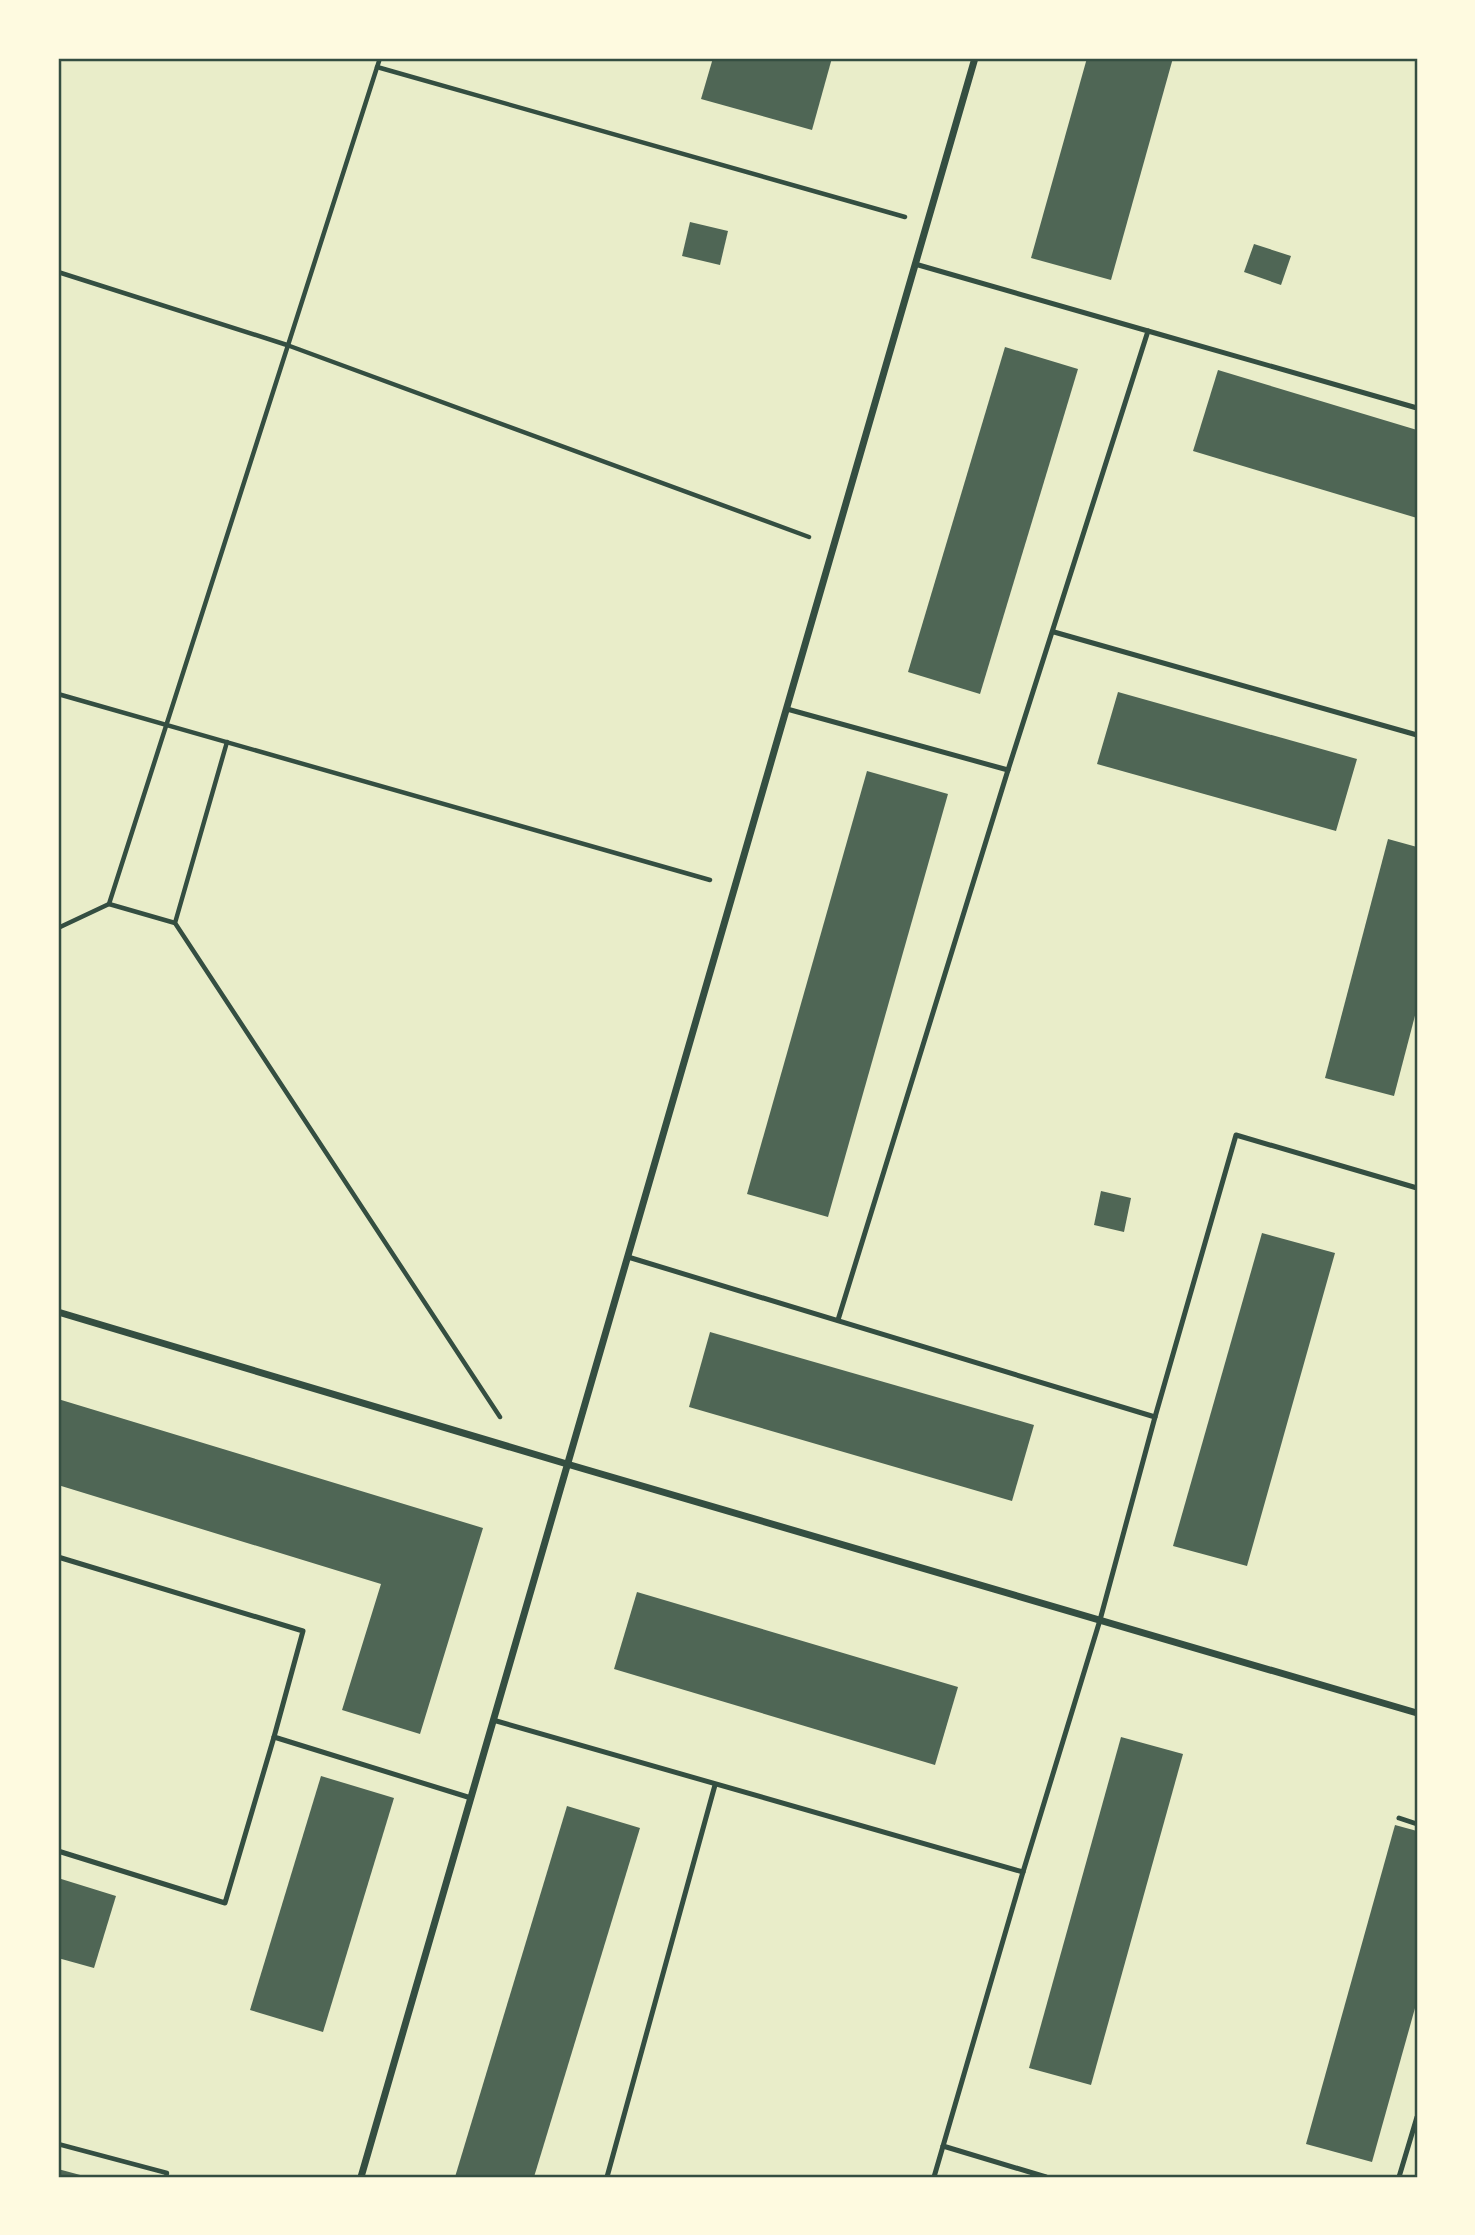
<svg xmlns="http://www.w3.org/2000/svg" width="1475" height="2235" viewBox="0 0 1475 2235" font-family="'DM Sans',sans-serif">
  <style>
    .building { fill: #4f6655 }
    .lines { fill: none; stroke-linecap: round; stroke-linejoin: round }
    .path { stroke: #344e41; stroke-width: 4.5 }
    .service { stroke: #344e41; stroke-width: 5 }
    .minor { stroke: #344e41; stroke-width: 7 }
    .neatline { fill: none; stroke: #344e41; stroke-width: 2.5 }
  </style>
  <rect width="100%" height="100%" fill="#e9edc9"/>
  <g class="building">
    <path d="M713,58H832L812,130L701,99Z"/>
    <path d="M1087,58H1173L1111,280L1031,258Z"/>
    <path d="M690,222L728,231L720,265L682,256Z"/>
    <path d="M1254,244L1291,256L1281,285L1244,272Z"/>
    <path d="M1005,347L1078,369L980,694L908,672Z"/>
    <path d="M1218,370L1417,430V518L1193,451Z"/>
    <path d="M1118,692L1357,759L1336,831L1097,764Z"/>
    <path d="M867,771L948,794L828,1217L747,1194Z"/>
    <path d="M1388,839L1417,847V1008L1394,1096L1325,1078Z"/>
    <path d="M1101,1191L1131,1198L1124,1232L1094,1225Z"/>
    <path d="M1262,1233L1335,1253L1247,1566L1173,1546Z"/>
    <path d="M710,1332L1034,1425L1012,1501L689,1407Z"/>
    <path d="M58,1399L483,1528L420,1734L342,1710L381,1584L58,1485Z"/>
    <path d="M637,1592L958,1687L935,1765L614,1669Z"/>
    <path d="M1121,1737L1183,1754L1091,2085L1029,2068Z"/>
    <path d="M321,1776L394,1798L323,2032L250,2010Z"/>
    <path d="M567,1806L640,1828L534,2177H455Z"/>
    <path d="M1395,1825L1417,1831V2001L1372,2162L1306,2144Z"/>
    <path d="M58,1878L116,1896L94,1968L58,1958Z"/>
    <path d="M58,2169L84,2176V2177H58Z"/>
  </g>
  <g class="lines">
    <g class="path">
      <path d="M377,67L905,217"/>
      <path d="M58,272L287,345L809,537"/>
      <path d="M58,694L710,880"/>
      <path d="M227,742L175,923L500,1417"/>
      <path d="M109,904L175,923"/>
      <path d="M58,928L109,904L380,58"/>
      <path d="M58,2144L167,2173L166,2177"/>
    </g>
    <g class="service">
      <path d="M1148,331L1417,408"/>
      <path d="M1054,632L1417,735"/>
      <path d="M787,709L1008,770"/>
      <path d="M628,1257L1155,1417"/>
      <path d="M838,1320L1008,770L1148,331L915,264"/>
      <path d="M58,1557L303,1631L274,1737L471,1798"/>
      <path d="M493,1720L1023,1872"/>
      <path d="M1399,1818L1417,1824"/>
      <path d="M58,1851L225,1903L274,1737"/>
      <path d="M943,2146L1046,2177"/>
      <path d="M607,2177L715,1785"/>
      <path d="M934,2177L1023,1872L1100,1620L1155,1417L1236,1135L1417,1188"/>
      <path d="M1399,2177L1417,2117"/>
    </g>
    <g class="minor">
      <path d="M58,1312L567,1464L1417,1713"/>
      <path d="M361,2177L975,58"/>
    </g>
  </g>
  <rect width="1475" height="2235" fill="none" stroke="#fefae0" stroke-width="119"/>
  <rect x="60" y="60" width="1356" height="2116" class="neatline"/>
</svg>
